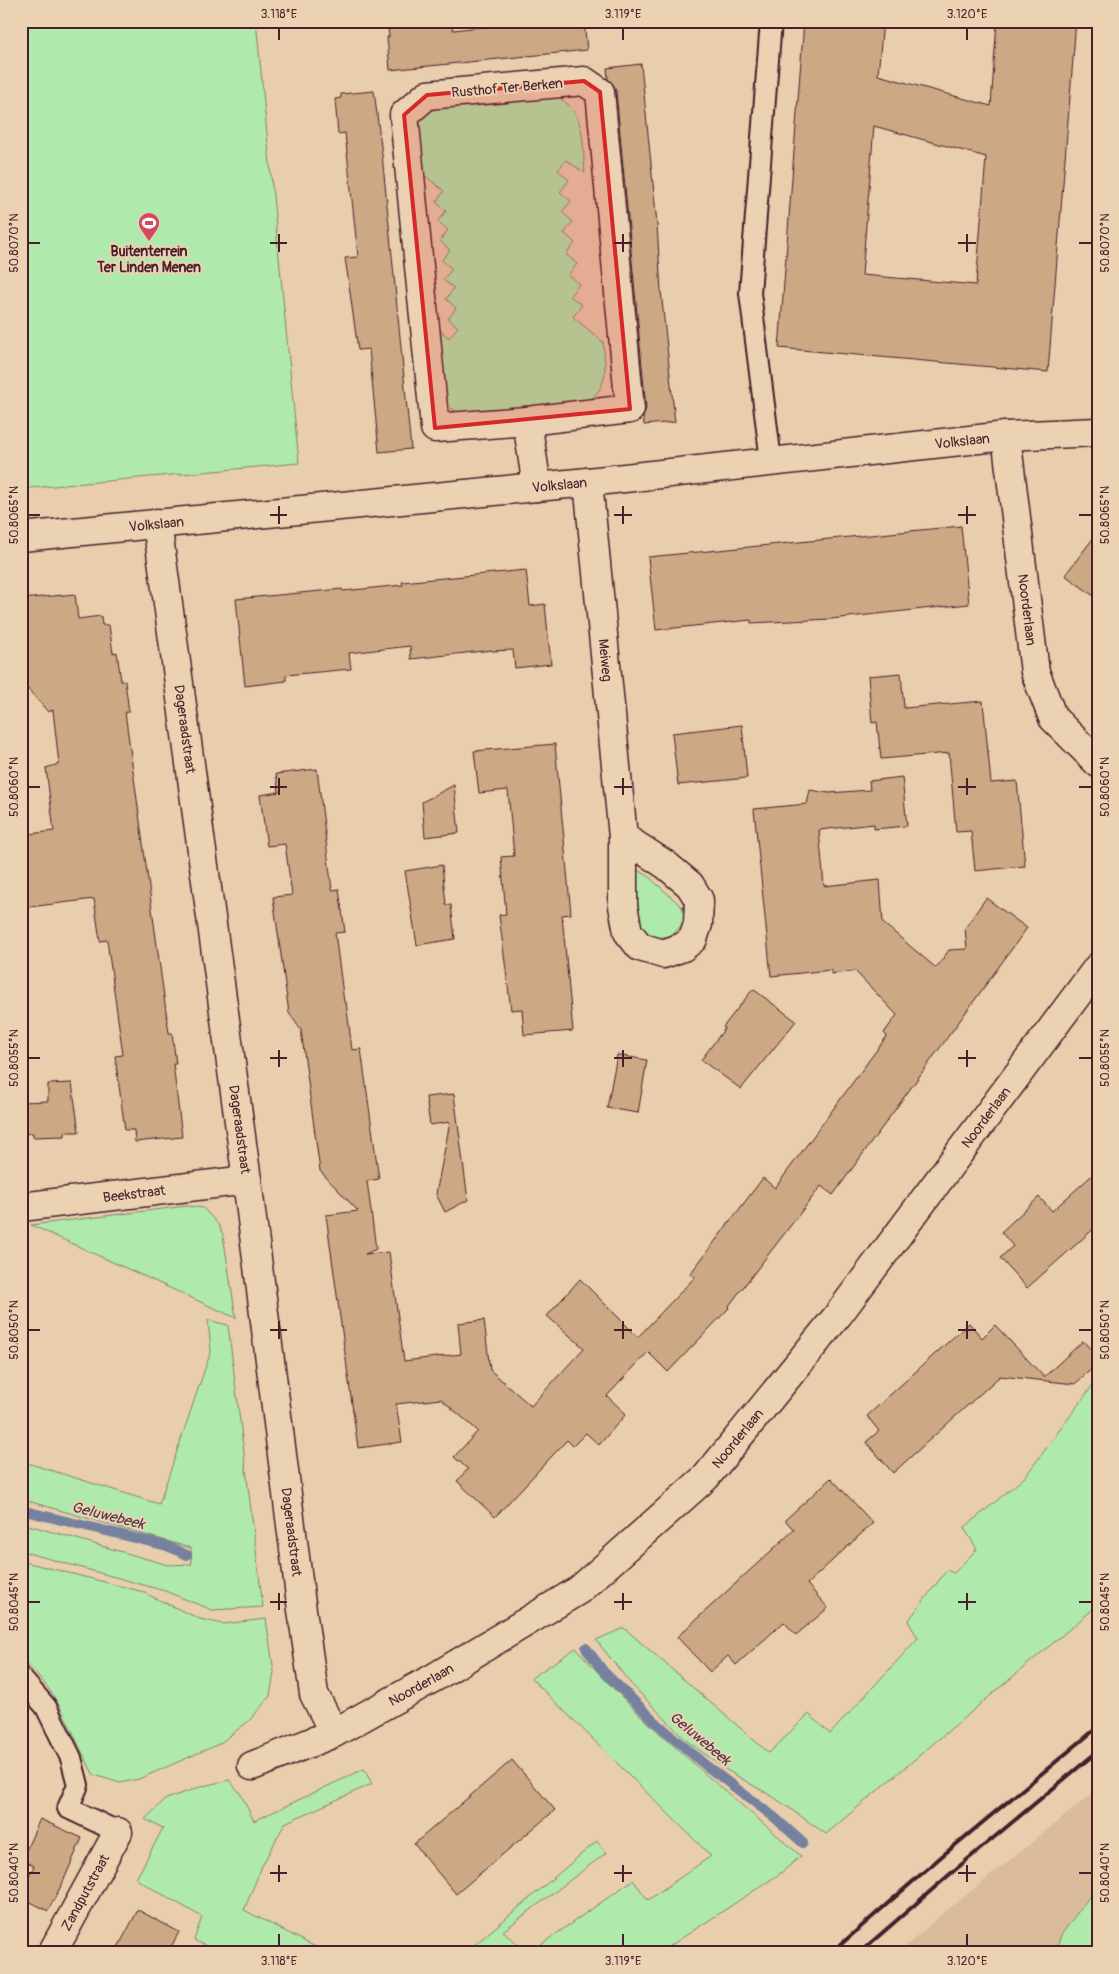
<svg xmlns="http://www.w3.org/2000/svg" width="1119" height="1974" viewBox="0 0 1119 1974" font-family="Pangolin,sans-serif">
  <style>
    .built { fill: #dabc9c }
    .green { fill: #b0e9ac; stroke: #7d846c }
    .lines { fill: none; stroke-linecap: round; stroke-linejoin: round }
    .stream { stroke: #75819f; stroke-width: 10 }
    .building { fill: #cda884; stroke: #4a1f2b; fill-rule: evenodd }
    .service-casing { stroke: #4a1f2b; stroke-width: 24 }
    .minor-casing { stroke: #4a1f2b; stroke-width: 31 }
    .service { stroke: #ead2b3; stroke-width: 20 }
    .minor { stroke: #ead2b3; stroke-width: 28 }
    .rail { stroke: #4a1f2b; stroke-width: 4 }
    .marked { fill: #d62828; fill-opacity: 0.2; stroke: #d62828; stroke-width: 4; stroke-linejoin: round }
    .ticks { fill: none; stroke: #4a1f2b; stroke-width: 2 }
    .labels { text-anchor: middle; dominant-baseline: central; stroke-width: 4; stroke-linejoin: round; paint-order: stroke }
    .street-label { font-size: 14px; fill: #4a1f2b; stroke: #ead2b3 }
    .poi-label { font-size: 14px; font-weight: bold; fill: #4a1f2b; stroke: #ead2b3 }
    .water-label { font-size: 15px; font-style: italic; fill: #553848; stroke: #ead2b3 }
    .neatline { fill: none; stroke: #4a1f2b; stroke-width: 2 }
    .ticks-label { font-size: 12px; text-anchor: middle; fill: #4a1f2b }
  </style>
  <rect width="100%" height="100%" fill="#e8cead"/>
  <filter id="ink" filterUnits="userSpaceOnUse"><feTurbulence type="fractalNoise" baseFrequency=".02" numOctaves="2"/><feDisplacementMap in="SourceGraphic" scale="10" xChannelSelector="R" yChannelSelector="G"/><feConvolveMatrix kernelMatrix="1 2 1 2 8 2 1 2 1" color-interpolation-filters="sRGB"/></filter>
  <g filter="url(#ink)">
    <path class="built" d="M1098,1789V1885L1061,1935L1055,1953H898L940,1916Z"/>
    <g class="green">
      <path d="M21,21H256L299,463L21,489Z"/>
      <path d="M554,95C587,111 582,142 585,173L566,160L558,170L569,180L560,192L571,201L562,212L573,222L564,233L575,243L566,254L577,264L568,275L579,284L570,296L582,305L573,317L603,342C605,366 610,384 588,402L460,414L446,405L432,323L449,338L458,327L448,319L456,308L446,299L454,288L443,280L452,269L442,260L450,250L440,241L448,230L438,221L446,211L436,202L444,191L415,168L418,120L433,107Z"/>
      <path d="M635,869L647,875L682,907L685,919C674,938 665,940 645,935L637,921Z"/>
      <path d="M187,1206L203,1208L218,1224L223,1235L236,1318L31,1225Z"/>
      <path d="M208,1320L228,1325L263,1607L212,1610L165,1591L21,1551V1523L168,1565L192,1564L191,1548L21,1499V1461L159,1504L211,1351Z"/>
      <path d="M1098,1378V1605L826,1834L775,1798L728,1771L688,1742L631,1684L596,1640L624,1628L769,1753L809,1714L830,1734L918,1638L908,1621L947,1570L954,1573L977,1549L964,1528L1025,1477Z"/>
      <path d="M21,1561L140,1591L200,1619L223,1624L266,1619L274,1672L270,1696L250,1720L219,1744L139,1779L120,1783L94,1775C72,1737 59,1687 21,1661Z"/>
      <path d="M576,1648C643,1725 724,1789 801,1856L781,1873L659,1953H529L633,1880L648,1900L711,1856L531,1678Z"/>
      <path d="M364,1769L372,1784L285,1823L262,1866L244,1910L327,1953H219L194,1940L202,1917L136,1879L163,1828L145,1819L166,1799L203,1786L229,1780L240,1793L254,1821Z"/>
      <path d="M597,1841L606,1853L503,1931L527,1953H465Z"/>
      <path d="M1098,1885V1953H1055L1061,1935Z"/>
    </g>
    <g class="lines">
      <g class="stream">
        <path d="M21,1510L167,1546L187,1555"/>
        <path d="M586,1648L604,1672L659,1725L704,1764L774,1817L803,1843"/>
      </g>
    </g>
    <g class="building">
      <path d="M435,21H452L453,30L538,21H584L587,50L390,70L387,37H389L388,26Z"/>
      <path d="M804,21H883L878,75L991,106L997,21H1076L1048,372L779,348ZM874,126L986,157L976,285L862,275Z"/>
      <path d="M641,64L657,224L661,291L675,422L644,425L643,417L646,408L616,91L613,84L608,79L607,68Z"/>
      <path d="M374,91L382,154L411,449L379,452L369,349L358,350L347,271L345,258L358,257L345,133L338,134L335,99L341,98V94Z"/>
      <path d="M961,526L969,604L831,619L751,623V620L656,630L648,557Z"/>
      <path d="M1098,532V599L1065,575Z"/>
      <path d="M526,570L530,606L545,604L551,664L515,668L513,650L492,651V650L411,659L410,646L349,653L351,669L286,675V681L245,686L236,599L342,589L343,591L403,585L402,582Z"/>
      <path d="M75,594L78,619L101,616L102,625H109L113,653L117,652L121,681H125L129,712H125L169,1033H172L174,1048L176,1064H173L182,1137L135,1142L134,1130H125L115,1056L123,1055L107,940L100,941L94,899L21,908V835L54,831L46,768L59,764L53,710L48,712L21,681V599Z"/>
      <path d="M901,673L904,708L983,701L991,783L1017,781L1025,866L975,871L971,831L956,832L949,753L881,759L877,722L872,723L868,676Z"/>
      <path d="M742,725L747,778L678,785L672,733Z"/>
      <path d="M555,744L571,914L562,915L573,1031L524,1035L522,1009L511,1010L499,915L506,914L501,857L514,856L508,790L479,793L474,751Z"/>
      <path d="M317,769L332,890L339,889L345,932L335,933L344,1002H346L352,1050L361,1049L379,1179L367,1181L376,1249L365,1254L389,1252L404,1361L461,1354L458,1323L484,1320L490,1370L531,1406L584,1348L547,1316L580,1279L638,1337L695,1277L690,1274L763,1178L775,1188L887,1036L884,1033L897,1015L855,971L831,974V970L771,976L754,809L807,804L810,790L829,793L870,790L869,781L902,777L907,826L874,829V824L819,830L824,886L880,880L883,923L936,968L949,950L967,949L965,928L986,898L1027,928L833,1195L821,1186L728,1307L729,1308L668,1372L648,1352L607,1396L626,1414L599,1445L586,1433L573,1446L567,1440L495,1517L457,1481L468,1469L454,1457L478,1431L441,1399L396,1404L402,1442L358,1448L326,1215L358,1211L320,1171L301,1030L289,1013L273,897L292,895L285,844L267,846L260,795L279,792L276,774Z"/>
      <path d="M454,785L459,833L425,837L422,802Z"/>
      <path d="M442,865L446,905H451L455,939L417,945L405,871Z"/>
      <path d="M753,989L796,1021L741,1089L701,1060L725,1028L723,1027Z"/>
      <path d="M617,1055L647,1060L638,1113L607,1108Z"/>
      <path d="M72,1083L79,1132H65V1136L33,1137V1133L21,1134V1102L48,1101V1084Z"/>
      <path d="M454,1094L468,1200L445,1212L436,1194L450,1122L430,1125L426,1097Z"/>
      <path d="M1098,1170V1225L1027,1288L1000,1258L1013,1246L1001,1232L1039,1197L1052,1211Z"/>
      <path d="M969,1323L982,1338L995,1325L1044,1377L1083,1341L1098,1357V1363L1075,1384L1000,1376L893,1473L866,1442L879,1431L867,1416Z"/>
      <path d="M831,1478L873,1523L807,1584L828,1608L796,1635L784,1622L736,1665L728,1656L710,1672L677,1637L794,1530L785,1520Z"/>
      <path d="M512,1760L555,1810L456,1894L414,1844Z"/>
      <path d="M40,1819L82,1838L63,1882L48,1911L21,1897V1890L34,1866L22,1859Z"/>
      <path d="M138,1910L179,1932L168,1953H115Z"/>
    </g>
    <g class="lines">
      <g class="service-casing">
        <g id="service">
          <path d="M771,21L750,293L771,461"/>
          <path d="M21,1678L46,1707L71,1758L78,1785L68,1808L118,1832"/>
        </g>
      </g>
      <g class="minor-casing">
        <g id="minor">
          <path d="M584,81L600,92L630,409L527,421L435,428L404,115L427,95Z"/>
          <path d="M527,421L537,487"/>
          <path id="s1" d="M1006,436L1035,672L1053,718L1098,763"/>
          <path id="s2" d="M588,482L623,837V906L628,932L640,947L663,954L683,947L693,939L698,924L699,900L690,885L666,865L623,837"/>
          <path id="s3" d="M157,523L247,1180L300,1596L314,1694L334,1733"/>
          <path id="s4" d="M21,537L588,482L1006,436L1098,432"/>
          <path id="s5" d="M21,1207L247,1180"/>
          <path id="s6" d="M252,1766L334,1733L435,1677L579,1590L706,1477L838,1315L1098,967"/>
          <path id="s7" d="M52,1953L118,1832"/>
        </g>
      </g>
      <use href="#service" class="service"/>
      <use href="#minor" class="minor"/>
      <g class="rail">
        <path d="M831,1953L942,1856L1098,1727"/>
        <path d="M859,1953L956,1869L1098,1751"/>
      </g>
    </g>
  </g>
  <path class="marked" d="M584,81L600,92L630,409L435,428L404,115L427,95Z"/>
  <path class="ticks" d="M279,28V40M623,28V40M967,28V40M279,234V252M623,234V252M967,234V252M28,243H40M270,243H287M614,243H632M958,243H976M1079,243H1092M279,506V524M623,506V524M967,506V524M28,515H40M270,515H287M614,515H632M958,515H976M1079,515H1092M279,778V795M623,778V795M967,778V795M28,787H40M270,787H287M614,787H632M958,787H976M1079,787H1092M279,1050V1067M623,1050V1067M967,1050V1067M28,1058H40M270,1058H287M614,1058H632M958,1058H976M1079,1058H1092M279,1321V1339M623,1321V1339M967,1321V1339M28,1330H40M270,1330H287M614,1330H632M958,1330H976M1079,1330H1092M279,1593V1610M623,1593V1610M967,1593V1610M28,1602H40M270,1602H287M614,1602H632M958,1602H976M1079,1602H1092M279,1865V1882M623,1865V1882M967,1865V1882M28,1873H40M270,1873H287M614,1873H632M958,1873H976M1079,1873H1092M279,1934V1946M623,1934V1946M967,1934V1946"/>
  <defs>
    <g id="stadium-pin" transform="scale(1.125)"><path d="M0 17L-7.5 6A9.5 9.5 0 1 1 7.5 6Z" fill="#d1495b" stroke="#ead2b3"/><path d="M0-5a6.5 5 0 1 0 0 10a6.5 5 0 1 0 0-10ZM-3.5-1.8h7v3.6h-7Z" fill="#fff"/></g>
  </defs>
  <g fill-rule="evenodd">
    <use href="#stadium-pin" x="149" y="223"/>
  </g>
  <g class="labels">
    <g class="street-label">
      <text transform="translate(507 88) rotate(-5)">Rusthof Ter Berken</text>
      <text stroke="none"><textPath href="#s4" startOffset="946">Volkslaan</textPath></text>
      <text stroke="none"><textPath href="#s4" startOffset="541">Volkslaan</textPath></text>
      <text stroke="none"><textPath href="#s4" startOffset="136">Volkslaan</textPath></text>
      <text stroke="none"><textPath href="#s1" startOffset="175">Noorderlaan</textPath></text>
      <text stroke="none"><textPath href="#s2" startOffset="179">Meiweg</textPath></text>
      <text stroke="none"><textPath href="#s3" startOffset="208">Dageraadstraat</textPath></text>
      <text stroke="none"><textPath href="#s6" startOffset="998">Noorderlaan</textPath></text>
      <text stroke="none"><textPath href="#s3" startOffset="612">Dageraadstraat</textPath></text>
      <text stroke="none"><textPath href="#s5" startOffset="114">Beekstraat</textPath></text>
      <text stroke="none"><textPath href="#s6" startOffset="592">Noorderlaan</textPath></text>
      <text stroke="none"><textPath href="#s3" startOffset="1018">Dageraadstraat</textPath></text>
      <text stroke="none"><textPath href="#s6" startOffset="188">Noorderlaan</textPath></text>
      <text stroke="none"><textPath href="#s7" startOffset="69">Zandputstraat</textPath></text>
    </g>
    <g class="poi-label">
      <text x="149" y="251">Buitenterrein<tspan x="149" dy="16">Ter Linden Menen</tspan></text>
    </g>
    <g class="water-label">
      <text transform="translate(108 1516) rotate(14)">Geluwebeek</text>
      <text transform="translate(700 1739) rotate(40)">Geluwebeek</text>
    </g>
  </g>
  <rect width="1119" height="1974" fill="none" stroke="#ead2b3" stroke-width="55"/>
  <rect x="28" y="28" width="1064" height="1918" class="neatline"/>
  <g class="ticks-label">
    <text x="279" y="18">3.118°E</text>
    <text x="623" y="18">3.119°E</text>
    <text x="967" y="18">3.120°E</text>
    <text transform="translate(14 243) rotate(-90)" y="4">50.8070°N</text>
    <text transform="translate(1105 243) rotate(-90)" y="4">50.8070°N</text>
    <text transform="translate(14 515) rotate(-90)" y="4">50.8065°N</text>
    <text transform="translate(1105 515) rotate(-90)" y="4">50.8065°N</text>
    <text transform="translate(14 787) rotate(-90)" y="4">50.8060°N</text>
    <text transform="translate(1105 787) rotate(-90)" y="4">50.8060°N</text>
    <text transform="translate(14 1058) rotate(-90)" y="4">50.8055°N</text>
    <text transform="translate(1105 1058) rotate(-90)" y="4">50.8055°N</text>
    <text transform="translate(14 1330) rotate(-90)" y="4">50.8050°N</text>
    <text transform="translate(1105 1330) rotate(-90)" y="4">50.8050°N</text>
    <text transform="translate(14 1602) rotate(-90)" y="4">50.8045°N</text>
    <text transform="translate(1105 1602) rotate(-90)" y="4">50.8045°N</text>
    <text transform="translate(14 1873) rotate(-90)" y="4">50.8040°N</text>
    <text transform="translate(1105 1873) rotate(-90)" y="4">50.8040°N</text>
    <text x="279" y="1965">3.118°E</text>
    <text x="623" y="1965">3.119°E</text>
    <text x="967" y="1965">3.120°E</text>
  </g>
</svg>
